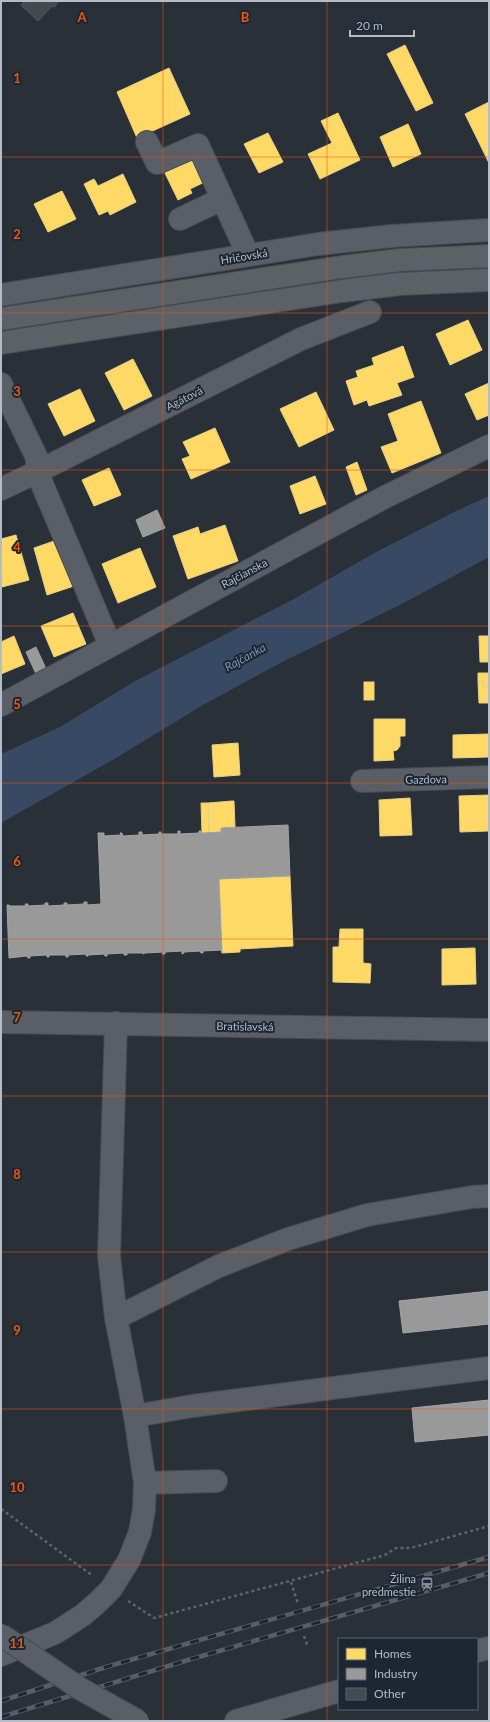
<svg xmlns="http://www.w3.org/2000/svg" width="490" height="1722" viewBox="0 0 490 1722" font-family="Lato,sans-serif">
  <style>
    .water { fill: #384963 }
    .homes { fill: #ffd966; stroke: #e8d084 }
    .industry { fill: #999; stroke: #a1a4a7 }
    .building { fill: #444950; stroke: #52575f }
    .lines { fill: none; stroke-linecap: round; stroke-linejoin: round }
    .minor-casing { stroke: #484c53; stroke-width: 24 }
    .major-casing { stroke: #484c55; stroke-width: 24 }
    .path { stroke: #5d636a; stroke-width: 2.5; stroke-dasharray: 3 3; stroke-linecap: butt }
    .minor { stroke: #5a5e66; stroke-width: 22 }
    .major { stroke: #5c6168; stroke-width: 22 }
    .rail-casing { stroke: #595d64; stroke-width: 4.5 }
    .rail { stroke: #1d2633; stroke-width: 3; stroke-dasharray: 9; stroke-linecap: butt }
    .minor-bridge-casing { stroke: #484c53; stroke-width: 24; stroke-linecap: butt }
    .minor-bridge { stroke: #5a5e66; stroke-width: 22 }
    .grid { fill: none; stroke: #e8590c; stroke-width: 1; stroke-opacity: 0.55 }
    .labels { text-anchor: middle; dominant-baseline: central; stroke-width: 4; stroke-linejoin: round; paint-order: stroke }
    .street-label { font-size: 11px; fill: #b4bcc9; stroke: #1d2633 }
    .poi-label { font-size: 11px; fill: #b4bcc9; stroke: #1d2633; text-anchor: end }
    .water-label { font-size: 12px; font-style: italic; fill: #7c92b1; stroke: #1d2633 }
    .grid-label { font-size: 13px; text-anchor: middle; font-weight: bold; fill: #e8590c; stroke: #1d2633; stroke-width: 4; stroke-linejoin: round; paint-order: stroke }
  </style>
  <rect width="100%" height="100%" fill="#2a3038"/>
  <path class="water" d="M489,496V557L398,606L284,661L203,705L116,758L1,823V754L60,727L135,681L292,600L378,551L458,510Z"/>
  <g class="homes">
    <path d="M405,45L433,103L416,111L387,54Z"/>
    <path d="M169,68L190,114L137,138L117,92Z"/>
    <path d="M489,102V163L465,114Z"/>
    <path d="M338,113L360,160L320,179L308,154L332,143L321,121Z"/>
    <path d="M408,124L421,154L393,167L380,137Z"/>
    <path d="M268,133L283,162L259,173L244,144Z"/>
    <path d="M196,154L209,180L190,189L192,193L178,200L163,169Z"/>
    <path d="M123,174L136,202L110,215L108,211L99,215L84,184L94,179L98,186Z"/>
    <path d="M62,191L76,219L48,232L34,204Z"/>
    <path d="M468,320L482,350L450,365L436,334Z"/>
    <path d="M403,346L414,377L397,383L402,395L369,406L367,400L354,405L346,381L358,377L356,371L374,365L372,358Z"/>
    <path d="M133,359L152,396L124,410L105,373Z"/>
    <path d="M489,383V415L477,420L465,394Z"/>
    <path d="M80,389L95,421L64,436L48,404Z"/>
    <path d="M316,392L334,430L299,447L280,409Z"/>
    <path d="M421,401L441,453L392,473L381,447L398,441L388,414Z"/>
    <path d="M215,428L230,462L191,479L182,459L190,456L183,442Z"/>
    <path d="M357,462L367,490L356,495L346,467Z"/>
    <path d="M109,468L121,495L94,506L82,480Z"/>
    <path d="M315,476L326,504L300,514L290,486Z"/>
    <path d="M225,525L238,561L188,579L173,536L198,527L200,534Z"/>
    <path d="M16,535L29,580L2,587L1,539Z"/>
    <path d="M57,540L77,585L47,595L34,548Z"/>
    <path d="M140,548L156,587L118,603L102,564Z"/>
    <path d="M73,613L86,644L54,657L41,626Z"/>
    <path d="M14,636L25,664L1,674V642Z"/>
    <path d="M479,636H489V662H480Z"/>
    <path d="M478,673H489V687H483V681L478,682Z"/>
    <path d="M483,681V687H489V703H479L478,682Z"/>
    <rect x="364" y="682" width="10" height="18"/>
    <path d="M374,719H405V736H400V746L397,750L393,751L394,760L374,761Z"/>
    <path d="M489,734V757L453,758V735Z"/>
    <path d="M238,743L240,775L214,777L212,745Z"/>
    <path d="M489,795V831L460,832L459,796Z"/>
    <path d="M410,798L412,835L380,836L379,800Z"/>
    <path d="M232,801H234L235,827L221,828V832L209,833L208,803Z"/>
    <path d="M201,803H208L209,833H202Z"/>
    <path d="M290,876L293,946L240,949V952L222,953L219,879Z"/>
    <path d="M340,929H363V963L371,964L370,983L333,982V947H339Z"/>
    <path d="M475,948L476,984L442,985V949Z"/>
  </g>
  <g class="industry">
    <path d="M157,510L165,528L143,537L136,520Z"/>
    <path d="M36,647L47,671L37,676L26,652Z"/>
    <path d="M288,825L290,876L219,879L222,953L221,950L203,951V953H201L200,951L184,952V953L182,954V951L165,952V954H162L163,952L145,953L143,954V953H127V955H124V953L107,954V956H105L104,954L88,955V956H86V954L68,955V957H66V955H49V957H47V955L30,956V958H28L27,956L9,958L7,905H9L10,906H26L25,904H28V906L45,905V903H48V906L64,905V903H67V905L84,904V902H87V905L101,904L98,833H104V836L121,835L120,833H122L123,836L139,835V832H142V835L159,834V832H161V834H178V831H180V834L199,833V831H201L202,833L221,832V828Z"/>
    <path d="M489,1291V1324L403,1333L399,1301Z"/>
    <path d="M489,1400V1435L415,1442L412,1408Z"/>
  </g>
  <path class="building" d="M25,1H59L54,7L52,6L38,21L21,5Z"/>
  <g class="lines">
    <g class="minor-casing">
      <g id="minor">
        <path d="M147,142L157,163L198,145L248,255"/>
        <path d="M180,219L222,199"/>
        <path d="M1,295L318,244L392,236L489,230"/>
        <path d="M1,384L37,458V472L110,645"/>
        <path d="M1,489L37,472L301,339L370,312"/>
        <path d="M1,705L385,497L489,446"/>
        <path d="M362,781L489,777"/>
        <path d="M1,1022L489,1030"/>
        <path d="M116,1318L219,1266L288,1239L367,1215L472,1197L489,1196"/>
        <path d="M135,1416L192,1406L489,1368"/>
        <path d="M145,1483L216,1481"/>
        <path d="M477,1651L489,1648"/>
        <path d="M1,1655L55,1633L83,1615L98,1602L111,1589L129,1560L140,1532L144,1509L145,1483L135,1416L116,1318L109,1256L116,1023"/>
        <path d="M236,1721L339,1691"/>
      </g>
    </g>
    <g class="major-casing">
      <g id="major">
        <path d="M1,319L342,267L400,260L489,256"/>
        <path d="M1,343L342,291L400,284L489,280"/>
      </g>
    </g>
    <g class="path">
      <path d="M1,1509L93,1576"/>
      <path d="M291,1582L298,1604"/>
      <path d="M128,1601L154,1618L385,1555L396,1548H411L489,1526"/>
      <path d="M304,1636L308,1647"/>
    </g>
    <use href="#minor" class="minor"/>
    <use href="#major" class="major"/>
    <g class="rail-casing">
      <g id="rail">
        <path d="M1,1701L106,1667L489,1557"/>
        <path d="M1,1717L188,1660L489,1573"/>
      </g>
    </g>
    <use href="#rail" class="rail"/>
    <g class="minor-bridge-casing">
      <path id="minor-bridge" d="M1,1635L79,1688L138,1721"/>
    </g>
    <use href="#minor-bridge" class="minor-bridge"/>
  </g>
  <path class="grid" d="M163,1V1721M327,1V1721M1,157H489M1,313H489M1,470H489M1,626H489M1,783H489M1,939H489M1,1096H489M1,1252H489M1,1409H489M1,1565H489"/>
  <defs>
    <g id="station-bare" transform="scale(1.08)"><path d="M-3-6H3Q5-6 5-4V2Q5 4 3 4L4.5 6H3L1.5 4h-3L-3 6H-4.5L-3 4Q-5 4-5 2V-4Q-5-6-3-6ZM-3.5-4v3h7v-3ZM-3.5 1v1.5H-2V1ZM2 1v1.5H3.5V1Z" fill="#848b96" stroke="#1d2633" stroke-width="2.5" paint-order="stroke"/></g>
  </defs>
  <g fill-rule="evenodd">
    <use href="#station-bare" x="427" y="1584"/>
  </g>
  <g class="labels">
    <g class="street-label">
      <text transform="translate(244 256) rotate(-9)">Hričovská</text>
      <text transform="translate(184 398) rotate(-27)">Agátová</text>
      <text transform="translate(244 573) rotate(-28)">Rajčianska</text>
      <text transform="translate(426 779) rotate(-1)">Gazdova</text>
      <text transform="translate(245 1026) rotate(1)">Bratislavská</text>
    </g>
    <g class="poi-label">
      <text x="416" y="1578">Žilina<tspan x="416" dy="13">predmestie</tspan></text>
    </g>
    <g class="water-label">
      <text transform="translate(245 657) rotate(-29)">Rajčanka</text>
    </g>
  </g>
  <g class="grid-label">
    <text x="82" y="22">A</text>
    <text x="245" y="22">B</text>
    <text x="17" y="83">1</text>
    <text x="17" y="239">2</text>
    <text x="17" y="396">3</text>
    <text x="17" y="552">4</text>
    <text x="17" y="709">5</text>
    <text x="17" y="866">6</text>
    <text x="17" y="1022">7</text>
    <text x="17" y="1179">8</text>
    <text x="17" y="1335">9</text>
    <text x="17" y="1492">10</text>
    <text x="17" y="1648">11</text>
  </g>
  <rect width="490" height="1722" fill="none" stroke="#b4bcc9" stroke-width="4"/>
  <rect x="338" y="1638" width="140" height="72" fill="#1d2633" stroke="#59626f"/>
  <rect x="346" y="1648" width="20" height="12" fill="#ffd966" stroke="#59626f"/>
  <text x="374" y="1658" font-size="12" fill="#b4bcc9">Homes</text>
  <rect x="346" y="1668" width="20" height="12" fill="#999999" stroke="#59626f"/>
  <text x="374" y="1678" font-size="12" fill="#b4bcc9">Industry</text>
  <rect x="346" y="1688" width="20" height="12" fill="#444950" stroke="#59626f"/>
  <text x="374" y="1698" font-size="12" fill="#b4bcc9">Other</text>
  <path d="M350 30v6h64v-6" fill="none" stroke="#b4bcc9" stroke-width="2"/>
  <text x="356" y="30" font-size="12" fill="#b4bcc9" stroke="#1d2633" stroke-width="3" paint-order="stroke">20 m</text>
</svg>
